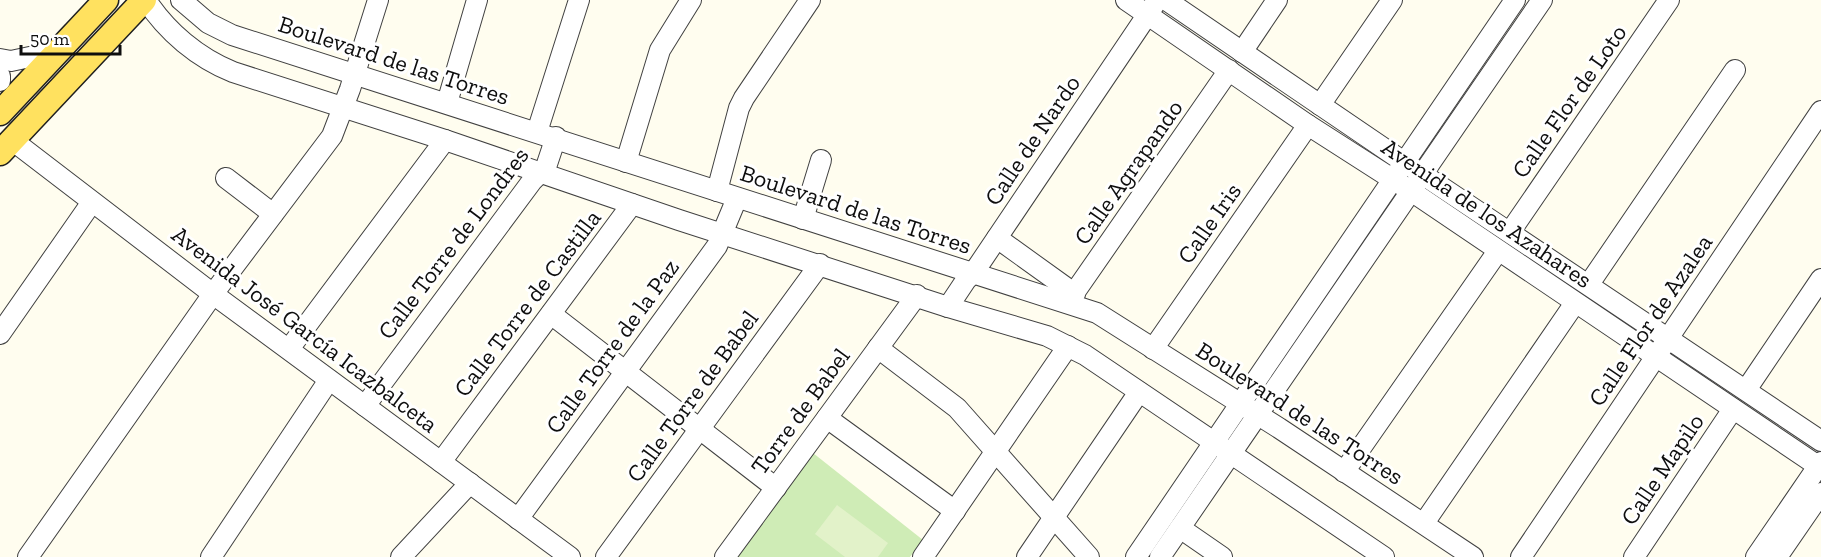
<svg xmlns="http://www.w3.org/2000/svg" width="1821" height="557" viewBox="0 0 1821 557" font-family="'Zilla Slab',serif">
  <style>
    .green { fill: #cfecb6 }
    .pitch { fill: #e2f2c9 }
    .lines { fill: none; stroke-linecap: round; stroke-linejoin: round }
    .minor-casing { stroke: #414141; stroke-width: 22 }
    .major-casing { stroke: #1f1f1f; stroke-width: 27 }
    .minor { stroke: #fff; stroke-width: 20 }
    .major { stroke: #ffe15f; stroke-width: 24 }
    .labels { text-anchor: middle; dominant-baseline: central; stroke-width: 6; stroke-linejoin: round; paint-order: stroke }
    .street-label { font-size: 24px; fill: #0e0e0e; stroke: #fff }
  </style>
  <rect width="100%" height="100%" fill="#fffdef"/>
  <path class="green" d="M813,453L923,540L910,557H737Z"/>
  <path class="pitch" d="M837,505L888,543L878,557H845L815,534Z"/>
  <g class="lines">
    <g class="minor-casing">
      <g id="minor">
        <path d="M146,0C167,32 198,58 233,72L445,140L679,220L948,307L1047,336L1085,355L1384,557"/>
        <path d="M181,0L208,23L232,35L1097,313L1279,428L1473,557"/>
        <path d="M1126,0L1308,125L1411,191L1821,468"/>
        <path d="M1166,0L1404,162L1821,441"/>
        <path d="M1242,52L1277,0"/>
        <path d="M0,59L11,61L58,51"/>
        <path d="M0,76V81"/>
        <path d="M447,103L477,0"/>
        <path d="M1320,105L1392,0"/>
        <path d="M537,132L579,0"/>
        <path d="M12,140L213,294L570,557"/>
        <path d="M626,162L660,50L691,0"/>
        <path d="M226,178L273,214"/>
        <path d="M717,191L739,108L744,98L810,0"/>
        <path d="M803,219L821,160"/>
        <path d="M1510,232L1669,0"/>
        <path d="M997,238L1075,294"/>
        <path d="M1589,284L1735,70"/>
        <path d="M1068,302L1229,70"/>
        <path d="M948,307L966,280L974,272L1154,5"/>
        <path d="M551,314L776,488"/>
        <path d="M0,334L92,202"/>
        <path d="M878,348L957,408L1089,557"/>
        <path d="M289,349L445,140"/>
        <path d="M1153,349L1308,125"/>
        <path d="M1746,390L1821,279"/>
        <path d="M365,406L532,181L546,167L556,137"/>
        <path d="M827,418L955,511"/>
        <path d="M441,462L632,204"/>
        <path d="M1344,472L1498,251"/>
        <path d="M518,519L717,246L737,198"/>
        <path d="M1424,523L1575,303"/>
        <path d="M1180,528L1222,557"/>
        <path d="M28,557L213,294L332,136L350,89L378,0"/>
        <path d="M211,557L329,380"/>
        <path d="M401,557L470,483"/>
        <path d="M606,557L820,264"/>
        <path d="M725,557L917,295"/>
        <path d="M923,557L1068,346"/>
        <path d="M1027,557L1139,392"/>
        <path d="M1136,557L1515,0"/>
        <path d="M1160,557L1542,0"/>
        <path d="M1521,557L1821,111"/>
        <path d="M1634,557L1733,409"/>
        <path d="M1756,557L1821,462"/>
        <path d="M1777,557L1821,493"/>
      </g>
    </g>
    <g class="major-casing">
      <g id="major">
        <path d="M0,113L106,0"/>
        <path d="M0,153L144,0"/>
      </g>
    </g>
    <use href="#minor" class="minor"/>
    <use href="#major" class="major"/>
  </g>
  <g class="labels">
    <g class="street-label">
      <text transform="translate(394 60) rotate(18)">Boulevard de las Torres</text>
      <text transform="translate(1569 101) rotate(-55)">Calle Flor de Loto</text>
      <text transform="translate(1032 140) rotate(-56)">Calle de Nardo</text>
      <text transform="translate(1128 172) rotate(-55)">Calle Agrapando</text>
      <text transform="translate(856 209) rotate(18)">Boulevard de las Torres</text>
      <text transform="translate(1487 213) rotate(34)">Avenida de los Azahares</text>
      <text transform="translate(1209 223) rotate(-55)">Calle Iris</text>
      <text transform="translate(453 243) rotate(-53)">Calle Torre de Londres</text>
      <text transform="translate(527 303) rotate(-53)">Calle Torre de Castilla</text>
      <text transform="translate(1650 320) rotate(-56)">Calle Flor de Azalea</text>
      <text transform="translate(305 329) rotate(37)">Avenida José García Icazbalceta</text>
      <text transform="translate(612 346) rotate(-54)">Calle Torre de la Paz</text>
      <text transform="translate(692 396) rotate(-54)">Calle Torre de Babel</text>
      <text transform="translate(800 411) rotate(-54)">Torre de Babel</text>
      <text transform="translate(1300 413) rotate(33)">Boulevard de las Torres</text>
      <text transform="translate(1662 469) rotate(-56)">Calle Mapilo</text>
    </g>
  </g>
  <path d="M21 45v9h99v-9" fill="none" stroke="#0e0e0e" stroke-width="3"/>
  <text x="30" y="45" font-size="18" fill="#0e0e0e" stroke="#ffffff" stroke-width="4.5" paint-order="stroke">50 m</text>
</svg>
